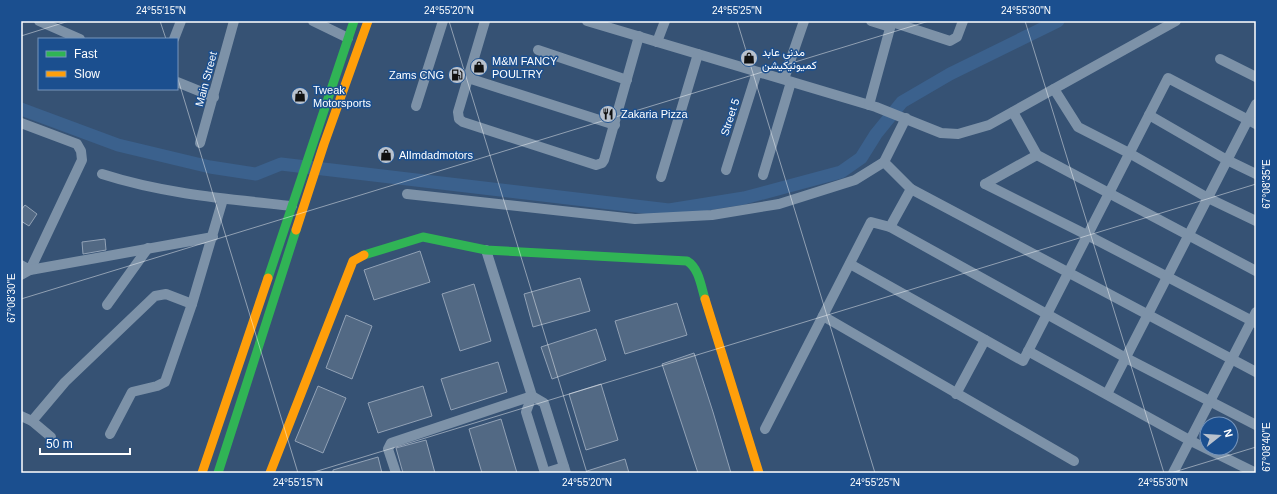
<svg xmlns="http://www.w3.org/2000/svg" width="1277" height="494" viewBox="0 0 1277 494" font-family="Helvetica,Vazirmatn,sans-serif">
  <style>
    .lines { fill: none; stroke-linecap: round; stroke-linejoin: round }
    .canal { stroke: #3b618d; stroke-width: 13 }
    .building { fill: #526984; stroke: #92a2b6 }
    .street { stroke: #7d92a8; stroke-width: 10 }
    .fast { stroke: #30b455; stroke-width: 9 }
    .slow { stroke: #ff9f0a; stroke-width: 9 }
    .ticks { fill: none; stroke: #fff; stroke-width: 1; stroke-opacity: 0.45 }
    .labels { text-anchor: middle; dominant-baseline: central; stroke-width: 3; stroke-linejoin: round; paint-order: stroke }
    .poi-label { font-size: 11px; fill: #fff; stroke: #1b4f8f; text-anchor: start }
    .street-label { font-size: 11px; fill: #fff; stroke: #1b4f8f }
    .neatline { fill: none; stroke: #fff; stroke-width: 1.5 }
    .ticks-label { font-size: 10px; text-anchor: middle; fill: #fff }
  </style>
  <rect width="100%" height="100%" fill="#365274"/>
  <g class="lines">
    <path class="canal" d="M21,109L118,145L210,167L256,174L281,164L669,210L744,198L841,172L861,158L876,134L902,102L950,74L1058,21"/>
  </g>
  <g class="building">
    <path d="M25,205L37,214L29,226L21,221V210Z"/>
    <path d="M105,239L106,250L83,254L82,242Z"/>
    <path d="M420,251L430,282L374,300L364,270Z"/>
    <path d="M580,278L590,311L533,327L524,294Z"/>
    <path d="M474,284L491,341L460,351L442,294Z"/>
    <path d="M677,303L687,335L625,354L615,321Z"/>
    <path d="M346,315L372,326L352,379L326,368Z"/>
    <path d="M596,329L606,360L552,379L541,347Z"/>
    <path d="M694,353L713,412L731,473H698L662,364Z"/>
    <path d="M498,362L507,392L451,410L441,379Z"/>
    <path d="M601,384L618,440L586,450L569,394Z"/>
    <path d="M318,386L346,398L323,453L295,441Z"/>
    <path d="M423,386L432,416L378,433L368,403Z"/>
    <path d="M501,419L517,473H482L469,429Z"/>
    <path d="M426,440L435,473H403L396,448Z"/>
    <path d="M378,457L382,473H333V470Z"/>
    <path d="M625,459L629,473H587V471Z"/>
  </g>
  <g class="lines">
    <g class="street">
      <path d="M39,21L80,39"/>
      <path d="M313,21L348,38"/>
      <path d="M485,21L458,112L459,119L463,122L596,165L602,163L604,160L639,36"/>
      <path d="M587,21L876,107L941,133L958,134L989,125L1176,21"/>
      <path d="M871,21L890,27"/>
      <path d="M892,22L950,41L957,37L963,21"/>
      <path d="M174,39L181,21"/>
      <path d="M657,42L665,21"/>
      <path d="M538,50L627,80"/>
      <path d="M1220,59L1256,77"/>
      <path d="M468,78L615,125"/>
      <path d="M784,79L804,21"/>
      <path d="M177,82L214,97"/>
      <path d="M1054,89L1078,127L1129,153L1208,198L1256,221"/>
      <path d="M869,105L892,21"/>
      <path d="M416,106L443,21"/>
      <path d="M1013,112L1037,155L1256,271"/>
      <path d="M1149,115L1227,160L1256,174"/>
      <path d="M21,123L77,144L81,151L82,160L30,270L21,265"/>
      <path d="M200,143L234,21"/>
      <path d="M726,170L757,72"/>
      <path d="M102,174C164,194 228,199 292,206"/>
      <path d="M763,175L791,82"/>
      <path d="M661,177L698,54"/>
      <path d="M985,184L1087,235L1256,323"/>
      <path d="M985,184L1037,155"/>
      <path d="M911,189L1256,372"/>
      <path d="M407,194L635,219L712,215L779,204L855,180L884,162"/>
      <path d="M890,227L1126,358L1256,425"/>
      <path d="M486,250L532,396L526,412L545,473"/>
      <path d="M850,264L1023,361L1168,78L1256,124"/>
      <path d="M21,275L30,270L213,237"/>
      <path d="M107,305L148,248"/>
      <path d="M823,316L1074,461"/>
      <path d="M1028,351L1191,441L1256,473"/>
      <path d="M956,394L985,340"/>
      <path d="M1107,394L1256,104"/>
      <path d="M532,396L544,403L566,473"/>
      <path d="M21,416L32,421L51,437"/>
      <path d="M32,421L65,382L155,296L166,294L192,304"/>
      <path d="M765,429L871,222L890,227L911,189L884,162L906,118"/>
      <path d="M110,434L132,392L157,386L165,382L192,304L223,199"/>
      <path d="M396,473L388,449L391,443L532,396"/>
      <path d="M545,473L564,467"/>
      <path d="M1173,473L1256,312"/>
    </g>
    <g class="fast">
      <path d="M364,255L423,237L486,250L687,261C699,268 701,286 705,299"/>
      <path d="M268,278L354,21"/>
      <path d="M218,473L296,230"/>
    </g>
    <g class="slow">
      <path d="M296,230L324,144L368,21"/>
      <path d="M705,299L759,473"/>
      <path d="M202,473L268,278"/>
      <path d="M270,473L353,261L364,255"/>
    </g>
  </g>
  <path class="ticks" d="M160,21L166,39M449,21L587,473M737,21L875,473M1025,21L1164,473M21,36L69,21M177,76L298,473M21,299L929,21M311,473L1256,184M1171,473L1256,447"/>
  <defs>
    <g id="shop-disc" transform="scale(0.9)"><circle r="9.5" fill="#b9c2ce" stroke="#1b4f8f"/><path d="M-5-2.5h2.3a2.7 3.5 0 0 1 5.4 0H5L5.5 6h-11ZM-1.5-2.5h3a1.5 2.3 0 0 0-3 0Z" fill="#111"/></g>
    <g id="fuel-disc" transform="scale(0.9)"><circle r="9.5" fill="#b9c2ce" stroke="#1b4f8f"/><path d="M-5.5-6h7V0h2V4h1.3V-2.5L3-4.5l.8-.8L6-3V5H2.5V1h-1V6h-7ZM-4.2-4.7v3.2H.2V-4.7Z" fill="#111"/></g>
    <g id="restaurant-disc" transform="scale(0.9)"><circle r="9.5" fill="#b9c2ce" stroke="#1b4f8f"/><path d="M-5-6h1v4h1v-4h1v4h1v-4h1v5L-1.5 .5V6h-2V.5L-5-1ZM5-6V6H3V1.5H1.5Q1.5-4 5-6Z" fill="#111"/></g>
  </defs>
  <g fill-rule="evenodd">
    <use href="#shop-disc" x="749" y="58"/>
    <use href="#shop-disc" x="479" y="67"/>
    <use href="#fuel-disc" x="457" y="75"/>
    <use href="#shop-disc" x="300" y="96"/>
    <use href="#restaurant-disc" x="608" y="114"/>
    <use href="#shop-disc" x="386" y="155"/>
  </g>
  <g class="labels">
    <g class="poi-label">
      <text x="762" y="52">مدنی عابد<tspan x="762" dy="13">کمیونیکیشن</tspan></text>
      <text x="492" y="61">M&amp;M FANCY<tspan x="492" dy="13">POULTRY</tspan></text>
      <text x="444" y="75" text-anchor="end">Zams CNG</text>
      <text x="313" y="90">Tweak<tspan x="313" dy="13">Motorsports</tspan></text>
      <text x="621" y="114">Zakaria Pizza</text>
      <text x="399" y="155">AlImdadmotors</text>
    </g>
    <g class="street-label">
      <text transform="translate(206 79) rotate(-75)">Main Street</text>
      <text transform="translate(730 117) rotate(-72)">Street 5</text>
    </g>
  </g>
  <rect width="1277" height="494" fill="none" stroke="#1b4f8f" stroke-width="44"/>
  <rect x="38" y="38" width="140" height="52" fill="#1b4f8f" stroke="#7695bc"/>
  <rect x="46" y="51" width="20" height="6" fill="#30b455" stroke="#7695bc"/>
  <text x="74" y="58" font-size="12" fill="#ffffff">Fast</text>
  <rect x="46" y="71" width="20" height="6" fill="#ff9f0a" stroke="#7695bc"/>
  <text x="74" y="78" font-size="12" fill="#ffffff">Slow</text>
  <g transform="translate(1219 436) rotate(73)"><circle r="19" fill="#1b4f8f" stroke="#7695bc"/>
  <path d="M0-3L7 15L0 10L-7 15Z" fill="#b9c2ce"/>
  <text y="-6" font-size="11" font-weight="bold" text-anchor="middle" fill="#ffffff">N</text>
  </g>
  <path d="M40 448v6h90v-6" fill="none" stroke="#ffffff" stroke-width="2"/>
  <text x="46" y="448" font-size="12" fill="#ffffff" stroke="#1b4f8f" stroke-width="3" paint-order="stroke">50 m</text>
  <rect x="22" y="22" width="1233" height="450" class="neatline"/>
  <g class="ticks-label">
    <text x="161" y="14">24°55'15"N</text>
    <text x="449" y="14">24°55'20"N</text>
    <text x="737" y="14">24°55'25"N</text>
    <text x="1026" y="14">24°55'30"N</text>
    <text transform="translate(1266 184) rotate(-90)" y="4">67°08'35"E</text>
    <text transform="translate(11 298) rotate(-90)" y="4">67°08'30"E</text>
    <text transform="translate(1266 447) rotate(-90)" y="4">67°08'40"E</text>
    <text x="298" y="486">24°55'15"N</text>
    <text x="587" y="486">24°55'20"N</text>
    <text x="875" y="486">24°55'25"N</text>
    <text x="1163" y="486">24°55'30"N</text>
  </g>
</svg>
